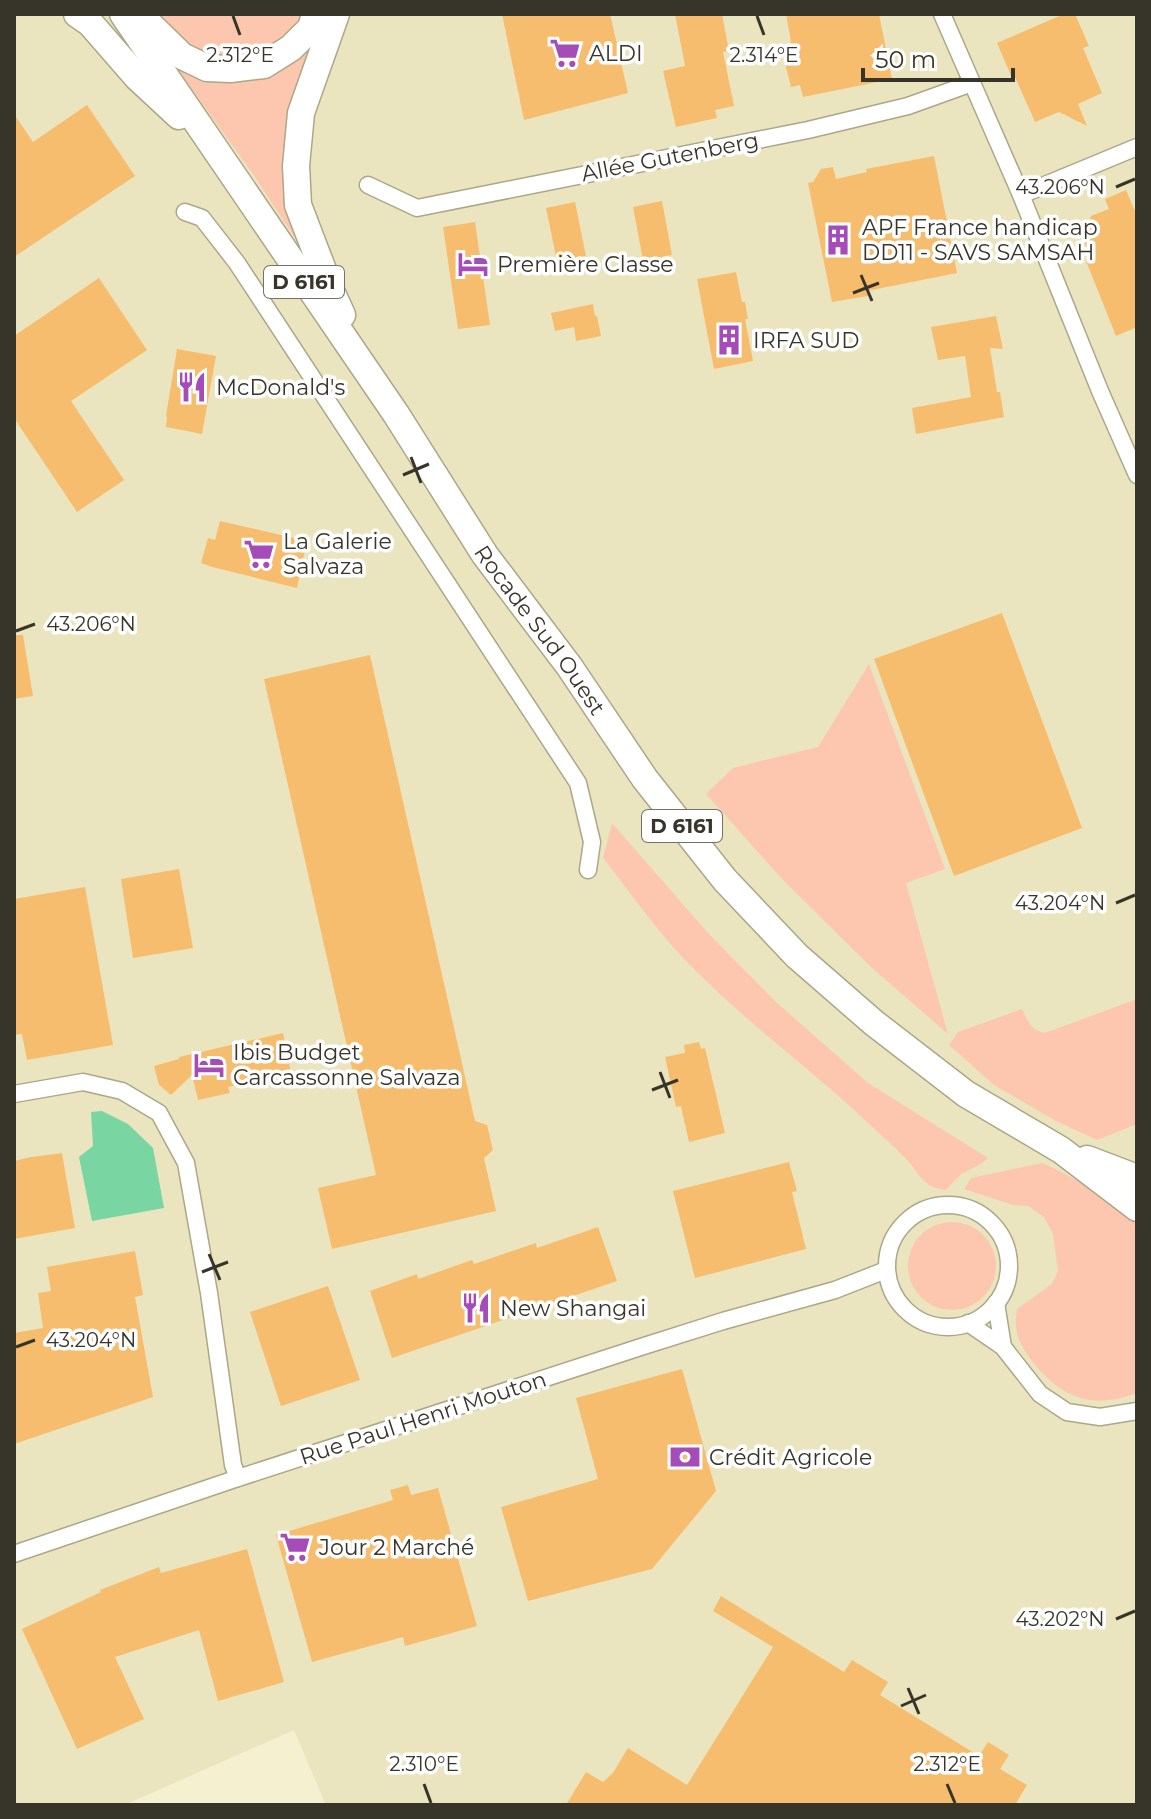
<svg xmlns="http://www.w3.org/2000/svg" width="1151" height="1819" viewBox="0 0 1151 1819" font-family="Montserrat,sans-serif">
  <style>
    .built { fill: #eae5be }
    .green { fill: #fdc7af }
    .water { fill: #79d5a1 }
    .building { fill: #f7bd6f }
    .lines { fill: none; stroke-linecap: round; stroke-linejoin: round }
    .minor-casing { stroke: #aba789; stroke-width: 19 }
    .primary-casing { stroke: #aba789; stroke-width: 29 }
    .minor { stroke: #fff; stroke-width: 16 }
    .primary { stroke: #fff; stroke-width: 26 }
    .ticks { fill: none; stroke: #373529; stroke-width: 3 }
    .labels { text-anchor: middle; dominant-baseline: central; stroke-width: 7; stroke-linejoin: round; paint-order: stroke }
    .shield { fill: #fff; stroke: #737269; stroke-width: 2 }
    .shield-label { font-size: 20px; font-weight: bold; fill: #373529 }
    .poi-label { font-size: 22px; fill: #373529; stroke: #fff; text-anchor: start }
    .street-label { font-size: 22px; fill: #373529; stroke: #fff }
    .ticks-label { font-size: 20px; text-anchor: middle; fill: #373529; stroke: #fff; stroke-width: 7; stroke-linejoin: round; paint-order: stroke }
  </style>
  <rect width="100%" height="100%" fill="#f4f0d0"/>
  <path class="built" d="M14,14H1137V1805H326L294,1730L129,1803L116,1805H14Z"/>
  <g class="green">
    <path d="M152,14H306L286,43L241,63L191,51Z"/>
    <path d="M317,32L297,106L315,269L253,174L160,45L220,79Z"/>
    <path d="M869,664L945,869L906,883L948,1034L872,968L783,880L706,794L733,768L818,747Z"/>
    <path d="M612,823L708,933L775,1001L868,1083L988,1158L981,1164L961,1174L946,1190C925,1188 921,1177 909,1162C901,1153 892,1145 883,1137C819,1074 745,1023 683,958C655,928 629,891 603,858Z"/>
    <path d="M1137,999V1124L1097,1140L1054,1120L994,1085L949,1045L958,1032L1022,1009C1028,1022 1031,1030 1045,1033Z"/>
    <path d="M1042,1163C1077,1178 1108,1198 1137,1222V1393C1092,1410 1061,1398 1032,1361C1019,1343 1013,1332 1017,1309L1052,1284L1058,1271L1053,1234L1044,1217L1028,1206L1013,1205L964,1189L971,1178Z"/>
    <circle cx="952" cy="1266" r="44"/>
  </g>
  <path class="water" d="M102,1111L128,1124L153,1148L164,1208L92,1221L79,1157L93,1146L91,1112Z"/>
  <g class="building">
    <path d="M502,14H610L628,93L524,120Z"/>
    <path d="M675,14H722L729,51L723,52L734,106L715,110L717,118L676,127L663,71L685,66Z"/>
    <path d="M786,14H879L892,79L803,97L800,85L791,87L786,67L785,56L791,41Z"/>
    <path d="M1064,14H1075L1089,46L1083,48L1102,93L1078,104L1087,126L1059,112L1035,122L1015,77L1012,78L997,43Z"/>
    <path d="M87,105L135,176L14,257V114L33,142Z"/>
    <path d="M934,156L957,273L867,291L868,296L832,302L808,183L813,182L821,169L833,167L836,179L867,172L866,169Z"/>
    <path d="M1126,190L1137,216V327L1116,336L1086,261L1091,258L1082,238L1085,237L1084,235L1091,216L1109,209L1105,199Z"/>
    <path d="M662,201L672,255L643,260L633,207Z"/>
    <path d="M575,202L587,261L558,266L546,208Z"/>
    <path d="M475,222L490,325L458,329L443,227Z"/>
    <path d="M736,272L742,302H745L748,319H745L753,361L714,369L697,279Z"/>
    <path d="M99,278L147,350L71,401L124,480L77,512L14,418V336Z"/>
    <path d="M593,304L595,316H597L601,336L576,341L574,327L555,331L551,313Z"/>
    <path d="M996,316L1003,349L990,348L997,392H1000L1004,417L916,434L912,408L971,397L965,356L938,360L931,327Z"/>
    <path d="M177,349L216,356L202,434L166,427L167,417L166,416Z"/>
    <path d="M220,521L307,541L297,588L212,567L201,563L208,538L215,540Z"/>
    <path d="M1002,613L1082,828L954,876L874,659Z"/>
    <path d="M14,635H23L33,696L14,699Z"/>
    <path d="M370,655L475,1121L487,1125L493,1150L484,1158L496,1211L332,1249L318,1188L376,1175L264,679Z"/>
    <path d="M179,869L193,948L133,958L121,879Z"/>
    <path d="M85,887L113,1045L27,1060L22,1034L14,1035V899Z"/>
    <path d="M283,1033L291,1073L228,1087L230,1093L198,1100L192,1075L171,1095L159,1085L154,1066L179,1059V1057Z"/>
    <path d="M699,1042L701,1049L705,1048L725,1133L689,1142L681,1106L676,1107L665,1057L685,1053L684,1045Z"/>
    <path d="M62,1153L75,1228L14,1239V1161L31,1157Z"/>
    <path d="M789,1162L797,1191L792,1192L806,1249L695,1278L673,1191Z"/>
    <path d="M598,1227L617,1281L392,1358L370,1291L417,1274L418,1279L472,1260L474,1264L536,1243L537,1248Z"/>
    <path d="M135,1251L143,1295L135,1297L153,1397L14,1444V1333L43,1328L38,1293L51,1291L47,1267Z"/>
    <path d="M328,1286L360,1380L281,1406L250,1312Z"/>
    <path d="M682,1369L716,1491L652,1569L528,1601L501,1507L598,1479L576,1398Z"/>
    <path d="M408,1485L411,1495L438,1488L477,1626L405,1646L403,1637L312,1662L276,1535L393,1500L390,1490Z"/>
    <path d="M247,1549L284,1682L218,1701L199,1630L115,1657L144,1719L77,1749L22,1629L101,1592L100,1590L159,1567L161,1573Z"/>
    <path d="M721,1596L844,1672L852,1660L888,1682L880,1695L979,1756L988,1742L1009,1755L1000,1769L1027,1785L1015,1805H566L586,1772L603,1782L613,1773L628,1748L687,1785L773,1647L713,1611Z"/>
  </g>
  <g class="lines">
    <g class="minor-casing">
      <g id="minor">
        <path d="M942,14L1021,195L1100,391L1137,475"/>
        <path d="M368,185L417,208L808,130L908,106L972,83"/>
        <path d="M1021,195L1137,147"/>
        <path d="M185,212L202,218L237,263L578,783L592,842L588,870"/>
        <path d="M14,1094L83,1082L122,1091L159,1113L186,1163L209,1293L233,1465L238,1478"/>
        <circle cx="948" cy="1266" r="61"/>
        <path d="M996,1303L1003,1347"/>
        <path d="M968,1323L1003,1347L1040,1394L1067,1412L1100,1417L1137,1411"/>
        <path d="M14,1554L238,1478L647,1345L723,1321L835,1290L886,1270"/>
      </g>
    </g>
    <g class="primary-casing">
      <g id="primary">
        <path d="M77,14L90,23L137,77L179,116"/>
        <path id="s1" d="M123,14L396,414L485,555L569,666L645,779L725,880L797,956L874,1023L966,1094L1061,1150L1137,1208"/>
        <path d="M139,14L182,56L207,68L230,69L264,65L291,48L311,28L315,14"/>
        <path d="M336,14L301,113L296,166L298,205L331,291L342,315"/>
        <path d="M1087,1159L1137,1178"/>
      </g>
    </g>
    <use href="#minor" class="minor"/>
    <use href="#primary" class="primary"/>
  </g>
  <path class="ticks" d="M233,16L240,35M757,16L764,35M1116,187L1135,179M861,275L872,301M853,293L879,283M411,457L421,483M403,475L429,464M16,631L35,624M1116,903L1135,895M660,1072L670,1098M652,1090L678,1080M209,1254L220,1280M202,1272L228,1262M16,1347L35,1340M1116,1619L1135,1611M908,1688L919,1714M901,1706L926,1695M424,1784L431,1803M947,1784L955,1803"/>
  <defs>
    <g id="supermarket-bare" transform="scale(2.4)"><path d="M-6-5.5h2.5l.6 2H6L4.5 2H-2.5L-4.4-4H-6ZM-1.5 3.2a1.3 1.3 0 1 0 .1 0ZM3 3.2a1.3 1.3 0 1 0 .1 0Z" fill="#a54cb9" stroke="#fff" stroke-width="2.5" paint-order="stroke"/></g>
    <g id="building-bare" transform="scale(2.4)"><path d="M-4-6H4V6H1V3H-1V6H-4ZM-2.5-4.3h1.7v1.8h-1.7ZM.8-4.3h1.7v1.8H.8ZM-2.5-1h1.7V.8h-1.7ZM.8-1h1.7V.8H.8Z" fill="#a54cb9" stroke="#fff" stroke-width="2.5" paint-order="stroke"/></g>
    <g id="hotel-bare" transform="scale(2.4)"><path d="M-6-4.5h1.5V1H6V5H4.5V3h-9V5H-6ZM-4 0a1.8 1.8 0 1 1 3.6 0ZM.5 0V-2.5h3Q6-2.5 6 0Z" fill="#a54cb9" stroke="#fff" stroke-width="2.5" paint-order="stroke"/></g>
    <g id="restaurant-bare" transform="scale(2.4)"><path d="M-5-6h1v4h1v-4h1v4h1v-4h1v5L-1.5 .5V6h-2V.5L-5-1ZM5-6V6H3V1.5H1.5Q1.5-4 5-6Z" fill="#a54cb9" stroke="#fff" stroke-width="2.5" paint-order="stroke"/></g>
    <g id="bank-bare" transform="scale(2.4)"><path d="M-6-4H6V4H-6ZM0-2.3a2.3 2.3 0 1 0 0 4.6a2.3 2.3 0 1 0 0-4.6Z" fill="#a54cb9" stroke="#fff" stroke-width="2.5" paint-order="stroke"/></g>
  </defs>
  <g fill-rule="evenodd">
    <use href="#supermarket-bare" x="565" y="53"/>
    <use href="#building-bare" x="838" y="240"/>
    <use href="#hotel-bare" x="473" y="264"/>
    <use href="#building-bare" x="729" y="340"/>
    <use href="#restaurant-bare" x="192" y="387"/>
    <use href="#supermarket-bare" x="259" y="554"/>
    <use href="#hotel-bare" x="209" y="1065"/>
    <use href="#restaurant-bare" x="476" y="1308"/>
    <use href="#bank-bare" x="685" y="1457"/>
    <use href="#supermarket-bare" x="295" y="1547"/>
  </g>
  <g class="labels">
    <g class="shield">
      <rect x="264" y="266" width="80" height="32" rx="6"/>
      <rect x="642" y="810" width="80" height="32" rx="6"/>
    </g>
    <g class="shield-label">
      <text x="304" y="282">D 6161</text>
      <text x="682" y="826">D 6161</text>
    </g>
    <g class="poi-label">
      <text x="589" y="53">ALDI</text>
      <text x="862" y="227">APF France handicap<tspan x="862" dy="25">DD11 - SAVS SAMSAH</tspan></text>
      <text x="497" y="264">Première Classe</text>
      <text x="753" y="340">IRFA SUD</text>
      <text x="216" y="387">McDonald's</text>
      <text x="283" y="541">La Galerie<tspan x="283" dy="25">Salvaza</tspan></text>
      <text x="233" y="1052">Ibis Budget<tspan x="233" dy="25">Carcassonne Salvaza</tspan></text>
      <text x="500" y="1308">New Shangai</text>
      <text x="709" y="1457">Crédit Agricole</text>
      <text x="319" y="1547">Jour 2 Marché</text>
    </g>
    <g class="street-label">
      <text transform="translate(670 157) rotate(-11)">Allée Gutenberg</text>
      <text stroke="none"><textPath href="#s1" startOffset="744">Rocade Sud Ouest</textPath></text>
      <text transform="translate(423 1418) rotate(-18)">Rue Paul Henri Mouton</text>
    </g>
  </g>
  <g class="ticks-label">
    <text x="240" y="62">2.312°E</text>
    <text x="764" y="62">2.314°E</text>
    <text x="1060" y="194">43.206°N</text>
    <text x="91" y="631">43.206°N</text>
    <text x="1060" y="910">43.204°N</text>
    <text x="91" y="1347">43.204°N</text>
    <text x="1060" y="1626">43.202°N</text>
    <text x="424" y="1771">2.310°E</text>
    <text x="947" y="1771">2.312°E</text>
  </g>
  <rect width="1151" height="1819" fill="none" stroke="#373529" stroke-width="32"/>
  <path d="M863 68v12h150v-12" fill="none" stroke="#373529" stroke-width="4"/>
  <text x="875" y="68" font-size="24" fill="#373529" stroke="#ffffff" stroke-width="6" paint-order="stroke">50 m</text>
</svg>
